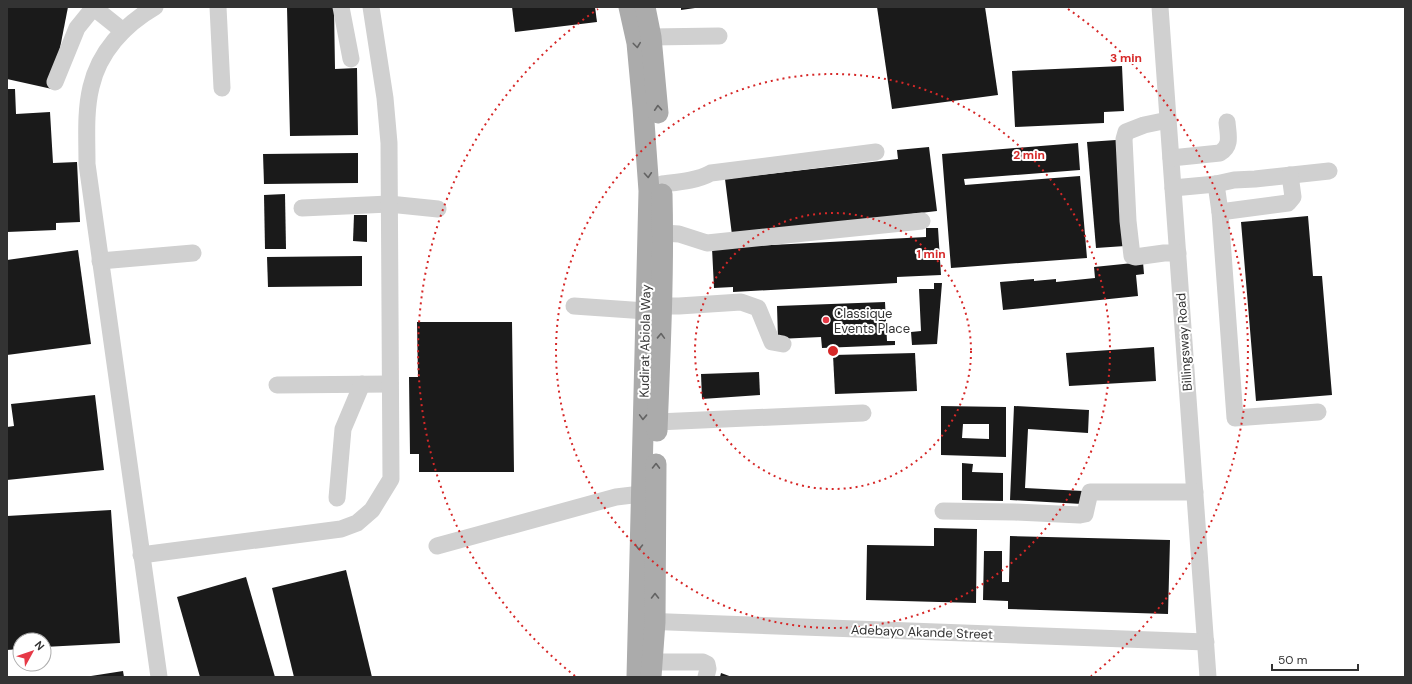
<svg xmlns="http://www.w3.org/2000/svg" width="1412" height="684" viewBox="0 0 1412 684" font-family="'DM Sans',sans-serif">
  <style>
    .building { fill: #1a1a1a; fill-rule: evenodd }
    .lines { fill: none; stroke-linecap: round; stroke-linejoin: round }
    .minor { stroke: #d0d0d0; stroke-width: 17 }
    .major { stroke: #ababab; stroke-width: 21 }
    .oneway { stroke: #636363 }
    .ring { fill: none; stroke: #d62828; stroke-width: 2; stroke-dasharray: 2 4 }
    .poi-dot { fill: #e63946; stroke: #fff; stroke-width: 1.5 }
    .labels { text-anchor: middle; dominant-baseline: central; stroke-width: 4; stroke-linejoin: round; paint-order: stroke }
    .poi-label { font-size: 13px; fill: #333; stroke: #fff; text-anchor: start }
    .street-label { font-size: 13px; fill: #333; stroke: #fff }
    .centre { fill: #d62828; stroke: #fff; stroke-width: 2 }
    .ring-label { font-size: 12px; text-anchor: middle; font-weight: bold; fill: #d62828; stroke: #fff; stroke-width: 4; stroke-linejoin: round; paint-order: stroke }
  </style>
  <rect width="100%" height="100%" fill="#fff"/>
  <g class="building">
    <path d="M7,7H68L52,89L7,79Z"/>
    <path d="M287,7H303V8H334L335,69L357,68L358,135L290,136Z"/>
    <path d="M512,7H595L597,22L515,32Z"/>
    <path d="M681,7H695V8L681,10Z"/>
    <path d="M877,7H985L998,95L892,109Z"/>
    <path d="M1122,66L1124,111L1104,112V123L1015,127L1012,71Z"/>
    <path d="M7,89H15L16,114L50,112L53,163L77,162L80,222L56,223V230L7,232Z"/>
    <path d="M1116,140L1125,246L1096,248L1087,142Z"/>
    <path d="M1078,143L1080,170L964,179L965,185L1080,176L1087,258L951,268L942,154Z"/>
    <path d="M929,147L937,211L732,235L725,179L898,159L897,150Z"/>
    <path d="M358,153V183L264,184L263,154Z"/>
    <path d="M285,194L286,249H265L264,195Z"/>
    <path d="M354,215H367V242L353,241Z"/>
    <path d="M1308,216L1313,276H1322L1332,395L1256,401L1241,222Z"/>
    <path d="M926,228H938L941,275L897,277V283L733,292V287L714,288L712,248L926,237Z"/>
    <path d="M78,250L91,344L7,355V260Z"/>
    <path d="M362,256V286L268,287L267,257Z"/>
    <path d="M1143,262L1144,274L1136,275L1138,296L1003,310L1000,282L1034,279V281L1056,279V282L1095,278L1094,267Z"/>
    <path d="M934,283H942L937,344L912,345L911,332L921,331L919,289H934Z"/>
    <path d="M885,302L887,341H895V345L822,348L821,337L778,339L777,306Z"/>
    <path d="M417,322H512L514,472H419V454H410L409,377H418Z"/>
    <path d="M1154,347L1156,381L1069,386L1066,353Z"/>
    <path d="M915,353L917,391L835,394L833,355Z"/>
    <path d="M759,372L760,395L702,399L701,374Z"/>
    <path d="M95,395L104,470L7,480V427L14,426L11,404Z"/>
    <path d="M941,406L1006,407V457L941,455ZM963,424H989V439L962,438Z"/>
    <path d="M1014,406L1089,410L1088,433L1028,429L1025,488L1083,491L1082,504L1010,500Z"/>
    <path d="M962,463L973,464L972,472L1003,473V501L962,500Z"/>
    <path d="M111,510L120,643L44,647V640H20V649L7,650V516Z"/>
    <path d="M934,528L977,529L976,603L866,600L867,545L934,546Z"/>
    <path d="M1010,536L1170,540L1168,614L1008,609V601L983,600L984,551H1002V582H1009Z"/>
    <path d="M346,570L372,677H294L272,588Z"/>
    <path d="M246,577L275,677H200L177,597Z"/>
    <path d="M123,671L124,677H91V676Z"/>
    <path d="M721,673L732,677H720Z"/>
  </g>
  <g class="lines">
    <g class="minor">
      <path d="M93,7L123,31"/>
      <path d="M155,7C124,25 99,52 91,87C85,112 87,138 87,164L159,677"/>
      <path d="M218,7L222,88"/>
      <path d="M341,7L351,59"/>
      <path d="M1160,7L1208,677"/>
      <path d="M651,37L719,36"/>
      <path d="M55,82L77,28L94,7"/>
      <path d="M1168,120L1144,125L1126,132L1124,139L1128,221L1132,256L1135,257L1164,253H1178"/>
      <path d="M1171,158L1220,153C1232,146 1228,135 1227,122"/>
      <path d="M662,184C679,182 696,181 711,173L876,152"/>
      <path d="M1216,184L1220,212L1235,418L1318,412"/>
      <path d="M1173,188L1216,184L1234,180L1255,179L1329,171"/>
      <path d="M302,208L389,204L438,209"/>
      <path d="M1220,212L1288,203L1293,197L1290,175"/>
      <path d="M663,233L679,234L707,243L922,221"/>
      <path d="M100,261L193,253"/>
      <path d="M574,306L646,311"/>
      <path d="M662,306H679L741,302L758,308L772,342L783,344"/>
      <path d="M277,385L390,384"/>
      <path d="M657,422L863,413"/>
      <path d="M337,498L343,429L362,384"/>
      <path d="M943,511L1015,512L1080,515L1085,514L1090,492H1195"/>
      <path d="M437,546L616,497L641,494"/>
      <path d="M141,555L341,529L357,523L372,510L391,479L389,143L385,98L371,7"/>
      <path d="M642,621L1206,642"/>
      <path d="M652,662H703L707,664L708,669L706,677"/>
    </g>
    <g class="major">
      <path d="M629,7L637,43L643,108L649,191L637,677"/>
      <path d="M645,7L651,37L658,113"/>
      <path d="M657,431C660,352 664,273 662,194"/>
      <path d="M651,677L655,622L656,464"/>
    </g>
  </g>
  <defs><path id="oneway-chevron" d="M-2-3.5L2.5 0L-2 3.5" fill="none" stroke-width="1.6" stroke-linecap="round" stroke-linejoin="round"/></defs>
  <g class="oneway">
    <use href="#oneway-chevron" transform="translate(637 45) rotate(83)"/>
    <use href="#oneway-chevron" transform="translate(658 108) rotate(-94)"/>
    <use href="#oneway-chevron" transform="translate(648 175) rotate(86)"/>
    <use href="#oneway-chevron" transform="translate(661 336) rotate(-88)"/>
    <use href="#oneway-chevron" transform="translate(643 417) rotate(92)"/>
    <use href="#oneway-chevron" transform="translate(656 466) rotate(-89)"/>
    <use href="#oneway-chevron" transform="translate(639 547) rotate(91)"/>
    <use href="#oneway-chevron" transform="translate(655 596) rotate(-90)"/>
  </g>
  <g class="ring">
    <circle cx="833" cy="351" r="138"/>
    <circle cx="833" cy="351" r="277"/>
    <path d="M575 676A415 415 0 0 1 598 9M1068 9A415 415 0 0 1 1091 676"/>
  </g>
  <circle class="poi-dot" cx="826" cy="320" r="4"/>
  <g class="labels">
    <g class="poi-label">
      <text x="834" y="313">Classique<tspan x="834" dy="15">Events Place</tspan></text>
    </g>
    <g class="street-label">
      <text transform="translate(645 341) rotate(-89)">Kudirat Abiola Way</text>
      <text transform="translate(1184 342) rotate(-94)">Billingsway Road</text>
      <text transform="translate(922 632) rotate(2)">Adebayo Akande Street</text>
    </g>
  </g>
  <circle cx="833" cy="351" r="6" class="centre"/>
  <g class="ring-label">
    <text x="1126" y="62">3 min</text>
    <text x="1029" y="159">2 min</text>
    <text x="931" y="258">1 min</text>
  </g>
  <rect width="1412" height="684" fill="none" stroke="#333333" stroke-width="16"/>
  <g transform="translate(32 652) rotate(50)"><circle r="19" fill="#ffffff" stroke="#adadad"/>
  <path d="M0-3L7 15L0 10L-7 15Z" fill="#e63946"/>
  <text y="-6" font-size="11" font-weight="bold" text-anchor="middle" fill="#333333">N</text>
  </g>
  <path d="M1272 664v6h86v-6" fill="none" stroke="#333333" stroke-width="2"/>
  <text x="1278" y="664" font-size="12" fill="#333333" stroke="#ffffff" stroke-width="3" paint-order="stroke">50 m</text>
</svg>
